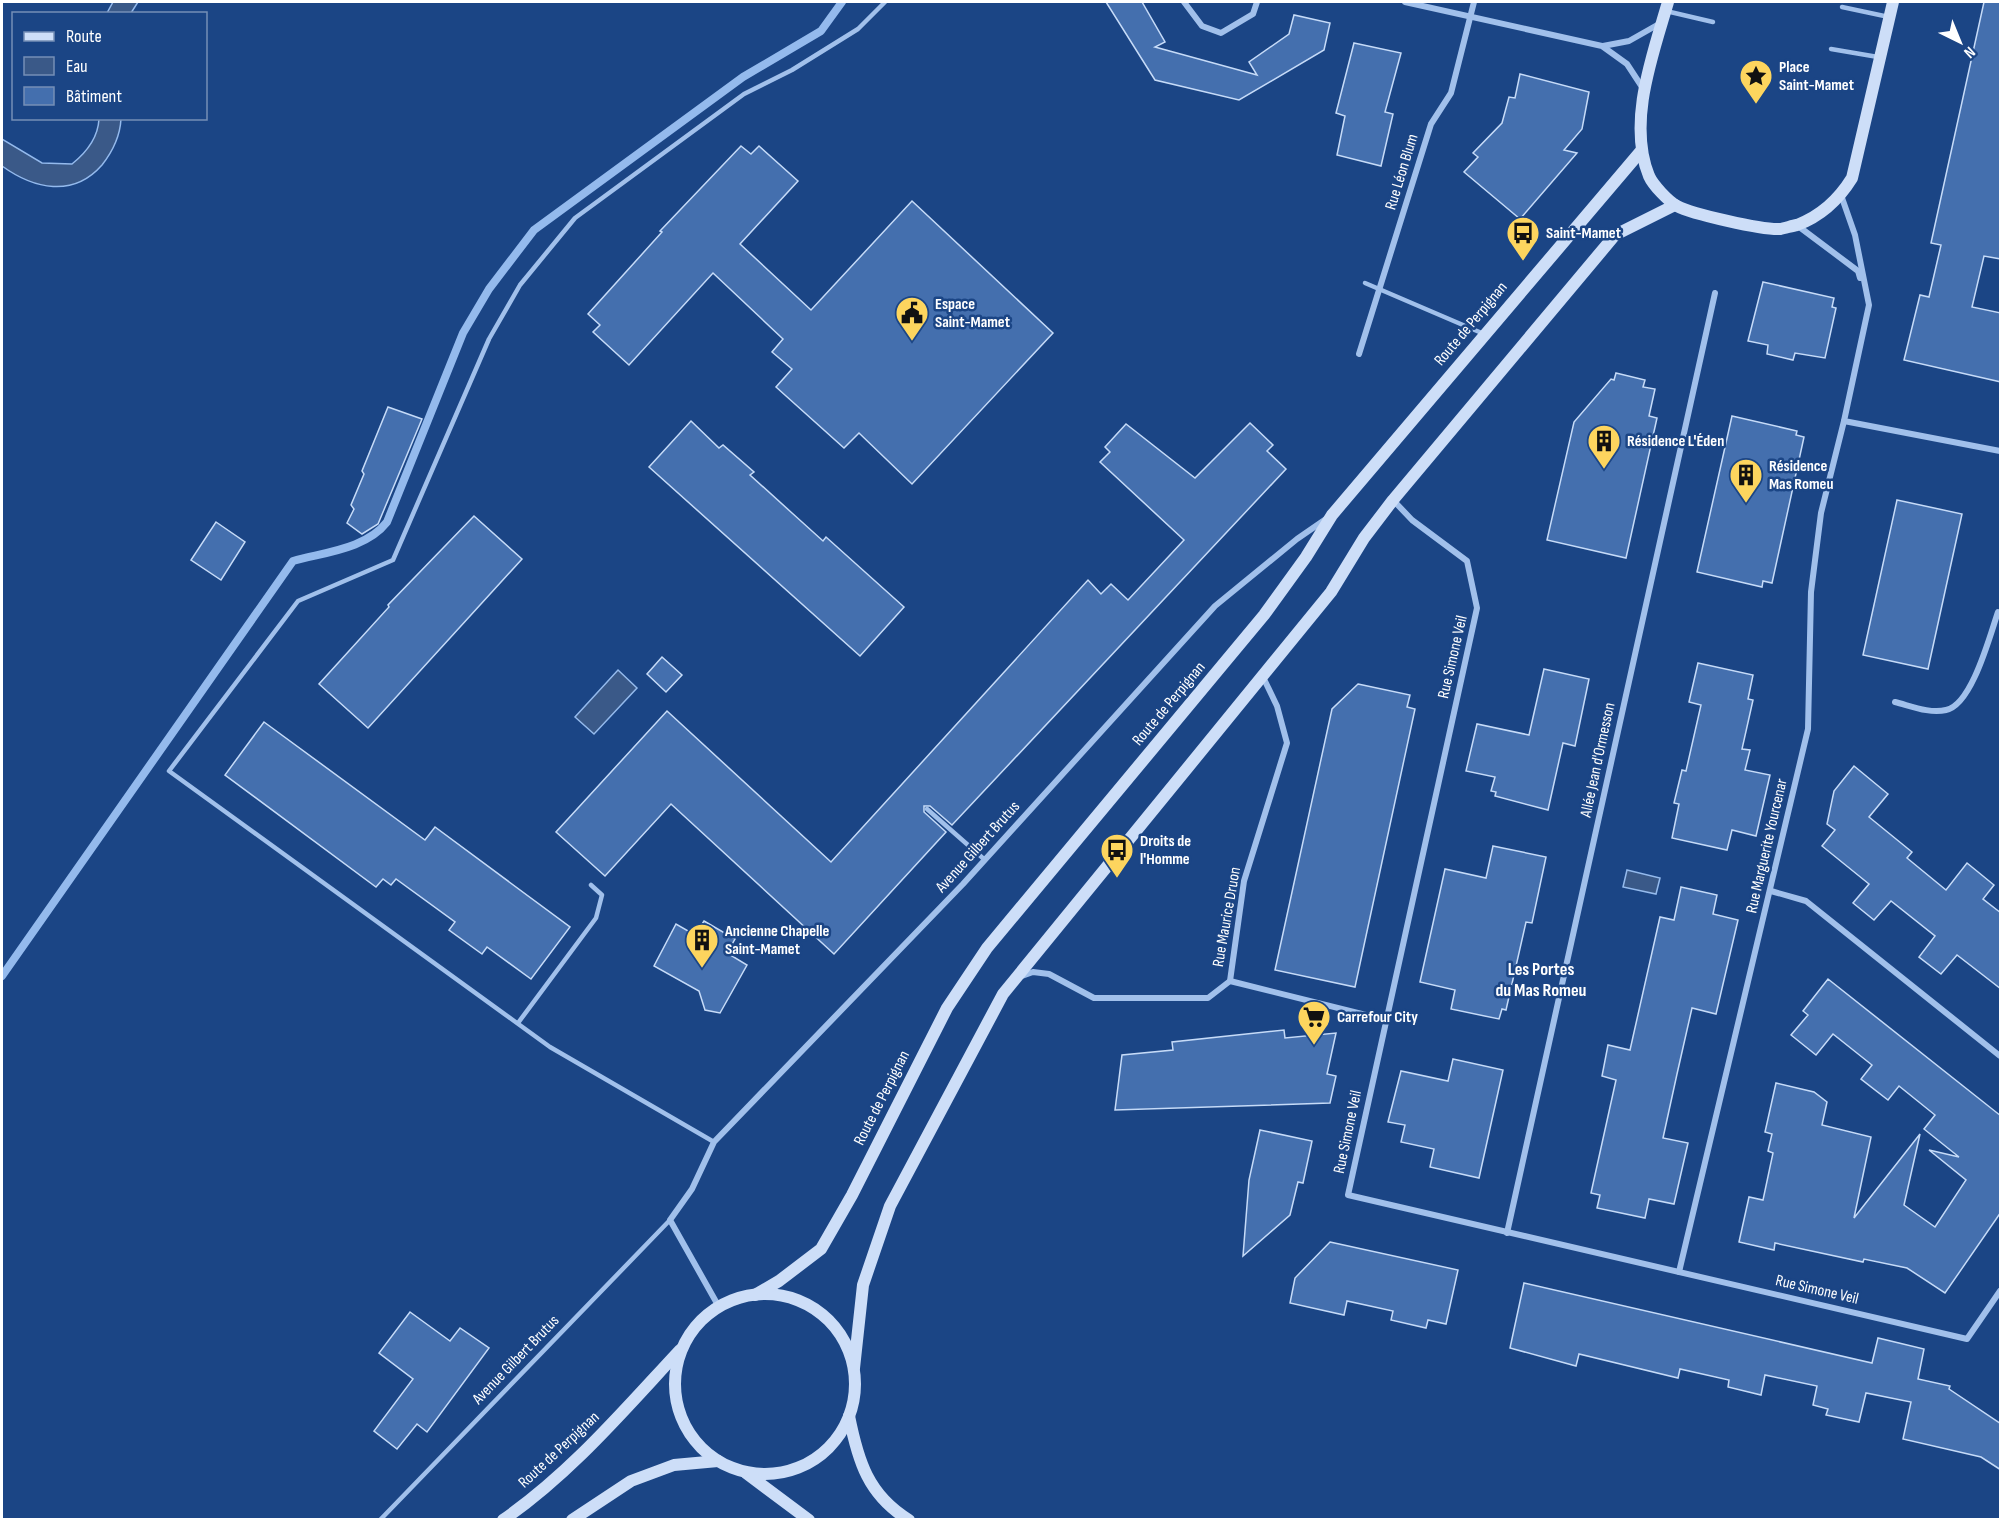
<svg xmlns="http://www.w3.org/2000/svg" width="2002" height="1521" viewBox="0 0 2002 1521" font-family="'Sofia Sans Condensed',sans-serif">
  <style>
    .water { fill: #3a5988; stroke: #94baed; stroke-width: 1.5 }
    .lines { fill: none; stroke-linecap: round; stroke-linejoin: round }
    .stream { stroke: #94baed; stroke-width: 8 }
    .building { fill: #446fae; stroke: #c6dbf8; stroke-width: 1.5 }
    .lane { stroke: #a1c0eb; stroke-width: 4.5 }
    .street { stroke: #a1c0eb; stroke-width: 6 }
    .secondary { stroke: #cddef8; stroke-width: 12 }
    .labels { text-anchor: middle; dominant-baseline: central; stroke-width: 5; stroke-linejoin: round; paint-order: stroke }
    .poi-label { font-size: 16px; font-weight: bold; fill: #fff; stroke: #1b4585; text-anchor: start }
    .street-label { font-size: 16px; fill: #fff; stroke: #1b4585 }
    .neighbourhood-label { font-size: 18px; font-weight: bold; fill: #fff; stroke: #1b4585 }
  </style>
  <rect width="100%" height="100%" fill="#1b4585"/>
  <g class="water">
    <path d="M113,2H138L131,13H107Z"/>
    <path d="M99,119H121C120,137 113,151 102,165C73,198 34,189 2,166V139L42,163L72,164C87,152 98,138 99,119Z"/>
    <path d="M618,670L637,688L594,734L575,717Z"/>
    <path d="M1627,870L1660,878L1656,894L1623,887Z"/>
  </g>
  <g class="lines">
    <path class="stream" d="M2,976L293,561C325,552 366,549 387,522L463,333L489,289L534,230L743,77L821,31L842,2"/>
  </g>
  <g class="building">
    <path d="M1106,2H1142L1165,42L1155,47L1257,75L1249,62L1289,34L1294,15L1330,23L1324,50L1239,100L1155,80Z"/>
    <path d="M1984,2H2001V259L1984,256L1972,307L2001,313V382L1904,360L1920,295L1929,297L1941,245L1931,243Z"/>
    <path d="M1354,43L1401,53L1385,112L1393,114L1381,166L1337,155L1345,116L1336,113Z"/>
    <path d="M1520,74L1589,92L1582,129L1564,150L1577,153L1520,219L1464,172L1478,157L1473,153L1502,123L1509,97L1515,98Z"/>
    <path d="M741,146L751,154L759,146L798,181L740,244L811,310L912,201L1053,333L912,484L859,433L844,448L776,387L792,369L772,352L783,339L713,273L629,365L593,332L600,325L588,314L662,232L660,231Z"/>
    <path d="M1763,282L1834,298L1832,307L1836,308L1825,358L1795,353L1793,360L1767,354L1768,345L1748,341Z"/>
    <path d="M1616,373L1645,380L1643,387L1655,389L1649,416L1657,418L1626,558L1547,540L1574,422L1611,379L1614,380Z"/>
    <path d="M388,407L422,419L378,524L362,534L347,523L354,509L351,505L364,474L362,471Z"/>
    <path d="M1732,416L1797,431L1796,435L1804,437L1772,583L1763,581L1762,587L1697,572Z"/>
    <path d="M691,421L719,448L723,445L754,472L750,475L792,513L823,541L826,537L904,607L860,656L649,467Z"/>
    <path d="M1250,423L1273,445L1267,451L1286,469L952,825L930,806H924V812L946,832L834,954L671,804L605,876L556,832L667,711L831,862L1088,580L1101,594L1111,584L1128,600L1184,540L1100,462L1110,452L1105,447L1126,424L1195,478Z"/>
    <path d="M1897,500L1962,514L1928,669L1863,655Z"/>
    <path d="M474,516L522,559L368,728L319,684L389,607L388,605Z"/>
    <path d="M216,522L245,542L221,580L191,560Z"/>
    <path d="M662,657L682,675L666,692L647,674Z"/>
    <path d="M1698,663L1753,675L1748,699L1753,700L1742,749L1750,750L1745,770L1770,775L1756,836L1732,830L1727,850L1672,838L1679,804L1674,803L1682,770L1686,771L1701,705L1689,702Z"/>
    <path d="M1544,669L1589,679L1575,746L1563,743L1548,810L1495,796L1496,792L1491,791L1495,777L1466,771L1477,724L1529,735Z"/>
    <path d="M1358,684L1410,695L1407,707L1415,709L1355,987L1275,970L1332,709Z"/>
    <path d="M264,722L425,840L435,827L570,927L531,979L487,947L482,954L449,930L455,922L396,879L391,885L383,879L376,887L225,775Z"/>
    <path d="M1854,766L1888,794L1869,817L1912,852L1907,858L1946,890L1967,863L1994,885L1983,899L2001,913V989L1957,955L1941,974L1919,957L1935,936L1891,901L1874,920L1853,903L1869,884L1822,846L1835,830L1827,824L1834,791Z"/>
    <path d="M1493,846L1546,857L1532,923L1526,922L1506,1010L1502,1009L1499,1019L1451,1009L1455,990L1420,982L1445,869L1486,878Z"/>
    <path d="M1681,887L1717,895L1713,914L1738,920L1716,1014L1692,1008L1677,1074L1663,1138L1688,1143L1674,1204L1649,1199L1645,1218L1597,1208L1600,1195L1591,1193L1616,1080L1602,1076L1608,1045L1630,1050L1660,917L1674,920Z"/>
    <path d="M704,921L735,939L727,953L747,965L720,1013L705,1010L699,991L654,966L676,924L695,935Z"/>
    <path d="M1828,979L2001,1116V1212L1945,1293L1907,1268L1864,1259L1863,1262L1775,1243L1774,1250L1739,1242L1749,1197L1763,1200L1773,1153L1768,1151L1772,1134L1765,1132L1776,1083L1814,1092L1827,1102L1822,1125L1871,1137L1854,1218L1920,1134L1904,1205L1935,1227L1966,1180L1929,1150L1959,1157L1924,1129L1935,1115L1899,1086L1888,1100L1861,1079L1872,1065L1833,1034L1816,1055L1791,1035L1808,1015L1803,1011Z"/>
    <path d="M1284,1030L1285,1038L1336,1033L1327,1074L1336,1076L1330,1103L1115,1110L1122,1055L1173,1050L1172,1042Z"/>
    <path d="M1453,1059L1503,1070L1479,1178L1430,1167L1434,1149L1401,1142L1405,1125L1388,1122L1401,1071L1448,1081Z"/>
    <path d="M1260,1130L1312,1141L1303,1183L1298,1182L1290,1215L1243,1256L1249,1180Z"/>
    <path d="M1330,1242L1458,1270L1446,1324L1428,1320L1426,1328L1391,1320L1393,1311L1347,1301L1344,1315L1290,1303L1295,1278Z"/>
    <path d="M1524,1283L1872,1363L1878,1338L1924,1349L1918,1379L1950,1386L1949,1389L2001,1424V1470L1981,1457L1903,1439L1911,1402L1866,1393L1859,1422L1826,1415L1828,1409L1813,1405L1817,1386L1765,1375L1761,1395L1728,1387L1729,1380L1680,1369L1678,1378L1579,1354L1576,1366L1510,1348Z"/>
    <path d="M410,1312L450,1341L460,1328L489,1348L427,1432L417,1424L397,1449L374,1431L413,1379L379,1353Z"/>
  </g>
  <g class="lines">
    <g class="lane">
      <path d="M1842,7L1889,17"/>
      <path d="M1666,11L1713,22"/>
      <path d="M1831,49L1878,57"/>
      <path d="M1365,283L1484,334"/>
      <path d="M927,809L985,860"/>
      <path d="M518,1023L596,918L602,895L591,885"/>
      <path d="M714,1142L550,1047L169,771L298,601L393,560L489,339L520,285L575,218L744,94L792,70L858,29L885,2"/>
      <path d="M380,1520L670,1220"/>
    </g>
    <g class="street">
      <path d="M1184,2L1202,26L1221,33L1253,14L1257,2"/>
      <path d="M1405,2L1602,46L1627,64L1644,90"/>
      <path d="M1603,46L1629,41L1659,24"/>
      <path d="M1841,195L1855,235L1869,305L1844,421L2000,451"/>
      <path d="M1798,226L1858,271L1860,278"/>
      <path d="M1359,354L1431,124L1451,93L1474,2"/>
      <path d="M1393,500L1412,520L1467,561L1477,608L1348,1195L1967,1339L2000,1291"/>
      <path d="M1895,702C1911,706 1930,714 1946,710C1972,705 1990,635 1998,612"/>
      <path d="M1771,891L1806,901L2000,1056"/>
      <path d="M1019,977L1033,972L1049,974L1094,998H1208L1230,981L1244,881L1287,743L1277,706L1263,677"/>
      <path d="M1230,981L1386,1020"/>
      <path d="M1507,1233L1715,293"/>
      <path d="M1679,1272L1808,729L1811,592L1821,513L1844,421"/>
      <path d="M719,1307L670,1220L692,1189L714,1142L963,884L1215,606L1297,539L1326,519"/>
    </g>
    <g class="secondary">
      <path d="M1668,2C1653,54 1627,122 1649,176C1653,185 1668,201 1677,206C1692,214 1762,230 1780,229C1785,228 1792,226 1797,225C1821,216 1839,199 1852,178L1893,2"/>
      <circle cx="765" cy="1384" r="90"/>
      <path d="M755,1295L779,1281L821,1249L852,1195L947,1008L987,948L1264,615L1306,557L1332,515L1641,151"/>
      <path d="M854,1368L863,1285L890,1206L1003,994L1331,592L1364,538L1393,500L1615,235L1675,205"/>
      <path d="M849,1416C858,1461 868,1495 909,1520"/>
      <path d="M746,1473L809,1520"/>
      <path d="M503,1520C571,1473 624,1410 680,1350"/>
      <path d="M572,1520L631,1481L674,1465L718,1461"/>
    </g>
  </g>
  <defs>
    <g id="sight-pin" transform="scale(1.725)"><path d="M0 17L-7.5 6A9.5 9.5 0 1 1 7.5 6Z" fill="#fdd55e" stroke="#1b4585"/><path d="M0-6L1.8-2.2L6-1.7L2.9 1.2L3.7 5.4L0 3.3L-3.7 5.4L-2.9 1.2L-6-1.7L-1.8-2.2Z" fill="#111"/></g>
    <g id="bus-pin" transform="scale(1.725)"><path d="M0 17L-7.5 6A9.5 9.5 0 1 1 7.5 6Z" fill="#fdd55e" stroke="#1b4585"/><path d="M-5-6H5V4H4V6H2V4H-2V6H-4V4H-5ZM-3.5-4V0h7V-4ZM-3.5 1.2v1.5H-2V1.2ZM2 1.2v1.5H3.5V1.2Z" fill="#111"/></g>
    <g id="civic-pin" transform="scale(1.725)"><path d="M0 17L-7.5 6A9.5 9.5 0 1 1 7.5 6Z" fill="#fdd55e" stroke="#1b4585"/><path d="M-.6-6.5H3V-4.5H.6V-3L4-1V1h2V6H-6V1h2V-1L-.6-3ZM-1.2 2.5V6h2.4V2.5Z" fill="#111"/></g>
    <g id="building-pin" transform="scale(1.725)"><path d="M0 17L-7.5 6A9.5 9.5 0 1 1 7.5 6Z" fill="#fdd55e" stroke="#1b4585"/><path d="M-4-6H4V6H1V3H-1V6H-4ZM-2.5-4.3h1.7v1.8h-1.7ZM.8-4.3h1.7v1.8H.8ZM-2.5-1h1.7V.8h-1.7ZM.8-1h1.7V.8H.8Z" fill="#111"/></g>
    <g id="supermarket-pin" transform="scale(1.725)"><path d="M0 17L-7.5 6A9.5 9.5 0 1 1 7.5 6Z" fill="#fdd55e" stroke="#1b4585"/><path d="M-6-5.5h2.5l.6 2H6L4.5 2H-2.5L-4.4-4H-6ZM-1.5 3.2a1.3 1.3 0 1 0 .1 0ZM3 3.2a1.3 1.3 0 1 0 .1 0Z" fill="#111"/></g>
  </defs>
  <g fill-rule="evenodd">
    <use href="#sight-pin" x="1756" y="76"/>
    <use href="#bus-pin" x="1523" y="233"/>
    <use href="#civic-pin" x="912" y="313"/>
    <use href="#building-pin" x="1604" y="441"/>
    <use href="#building-pin" x="1746" y="475"/>
    <use href="#bus-pin" x="1117" y="850"/>
    <use href="#building-pin" x="702" y="940"/>
    <use href="#supermarket-pin" x="1314" y="1017"/>
  </g>
  <g class="labels">
    <g class="poi-label">
      <text x="1779" y="67">Place<tspan x="1779" dy="18">Saint-Mamet</tspan></text>
      <text x="1546" y="233">Saint-Mamet</text>
      <text x="935" y="304">Espace<tspan x="935" dy="18">Saint-Mamet</tspan></text>
      <text x="1627" y="441">Résidence L'Éden</text>
      <text x="1769" y="466">Résidence<tspan x="1769" dy="18">Mas Romeu</tspan></text>
      <text x="1140" y="841">Droits de<tspan x="1140" dy="18">l'Homme</tspan></text>
      <text x="725" y="931">Ancienne Chapelle<tspan x="725" dy="18">Saint-Mamet</tspan></text>
      <text x="1337" y="1017">Carrefour City</text>
    </g>
    <g class="street-label">
      <text transform="translate(1402 172) rotate(-73)">Rue Léon Blum</text>
      <text transform="translate(1471 324) rotate(-50)">Route de Perpignan</text>
      <text transform="translate(1453 657) rotate(-77)">Rue Simone Veil</text>
      <text transform="translate(1169 704) rotate(-50)">Route de Perpignan</text>
      <text transform="translate(1598 760) rotate(-78)">Allée Jean d'Ormesson</text>
      <text transform="translate(1767 846) rotate(-77)">Rue Marguerite Yourcenar</text>
      <text transform="translate(978 847) rotate(-48)">Avenue Gilbert Brutus</text>
      <text transform="translate(1227 917) rotate(-80)">Rue Maurice Druon</text>
      <text transform="translate(882 1098) rotate(-63)">Route de Perpignan</text>
      <text transform="translate(1348 1132) rotate(-78)">Rue Simone Veil</text>
      <text transform="translate(1817 1290) rotate(13)">Rue Simone Veil</text>
      <text transform="translate(516 1360) rotate(-46)">Avenue Gilbert Brutus</text>
      <text transform="translate(559 1450) rotate(-43)">Route de Perpignan</text>
    </g>
    <g class="neighbourhood-label">
      <text x="1541" y="969">Les Portes<tspan x="1541" dy="21">du Mas Romeu</tspan></text>
    </g>
  </g>
  <rect width="2002" height="1521" fill="none" stroke="#ffffff" stroke-width="6"/>
  <rect x="12" y="12" width="195" height="108" fill="#1b4585" stroke="#768fb6" stroke-width="1.5"/>
  <rect x="24" y="32" width="30" height="9" fill="#cddef8" stroke="#768fb6" stroke-width="1.5"/>
  <text x="66" y="42" font-size="18" fill="#ffffff">Route</text>
  <rect x="24" y="57" width="30" height="18" fill="#3a5988" stroke="#768fb6" stroke-width="1.5"/>
  <text x="66" y="72" font-size="18" fill="#ffffff">Eau</text>
  <rect x="24" y="87" width="30" height="18" fill="#446fae" stroke="#768fb6" stroke-width="1.5"/>
  <text x="66" y="102" font-size="18" fill="#ffffff">Bâtiment</text>
  <g transform="translate(1960 42) rotate(137)" stroke="#1b4585" stroke-width="4.5" paint-order="stroke">
  <path d="M0-4.5L10 22L0 15L-10 22Z" fill="#ffffff"/>
  <text y="-9" font-size="16" font-weight="bold" text-anchor="middle" fill="#ffffff">N</text>
  </g>
</svg>
